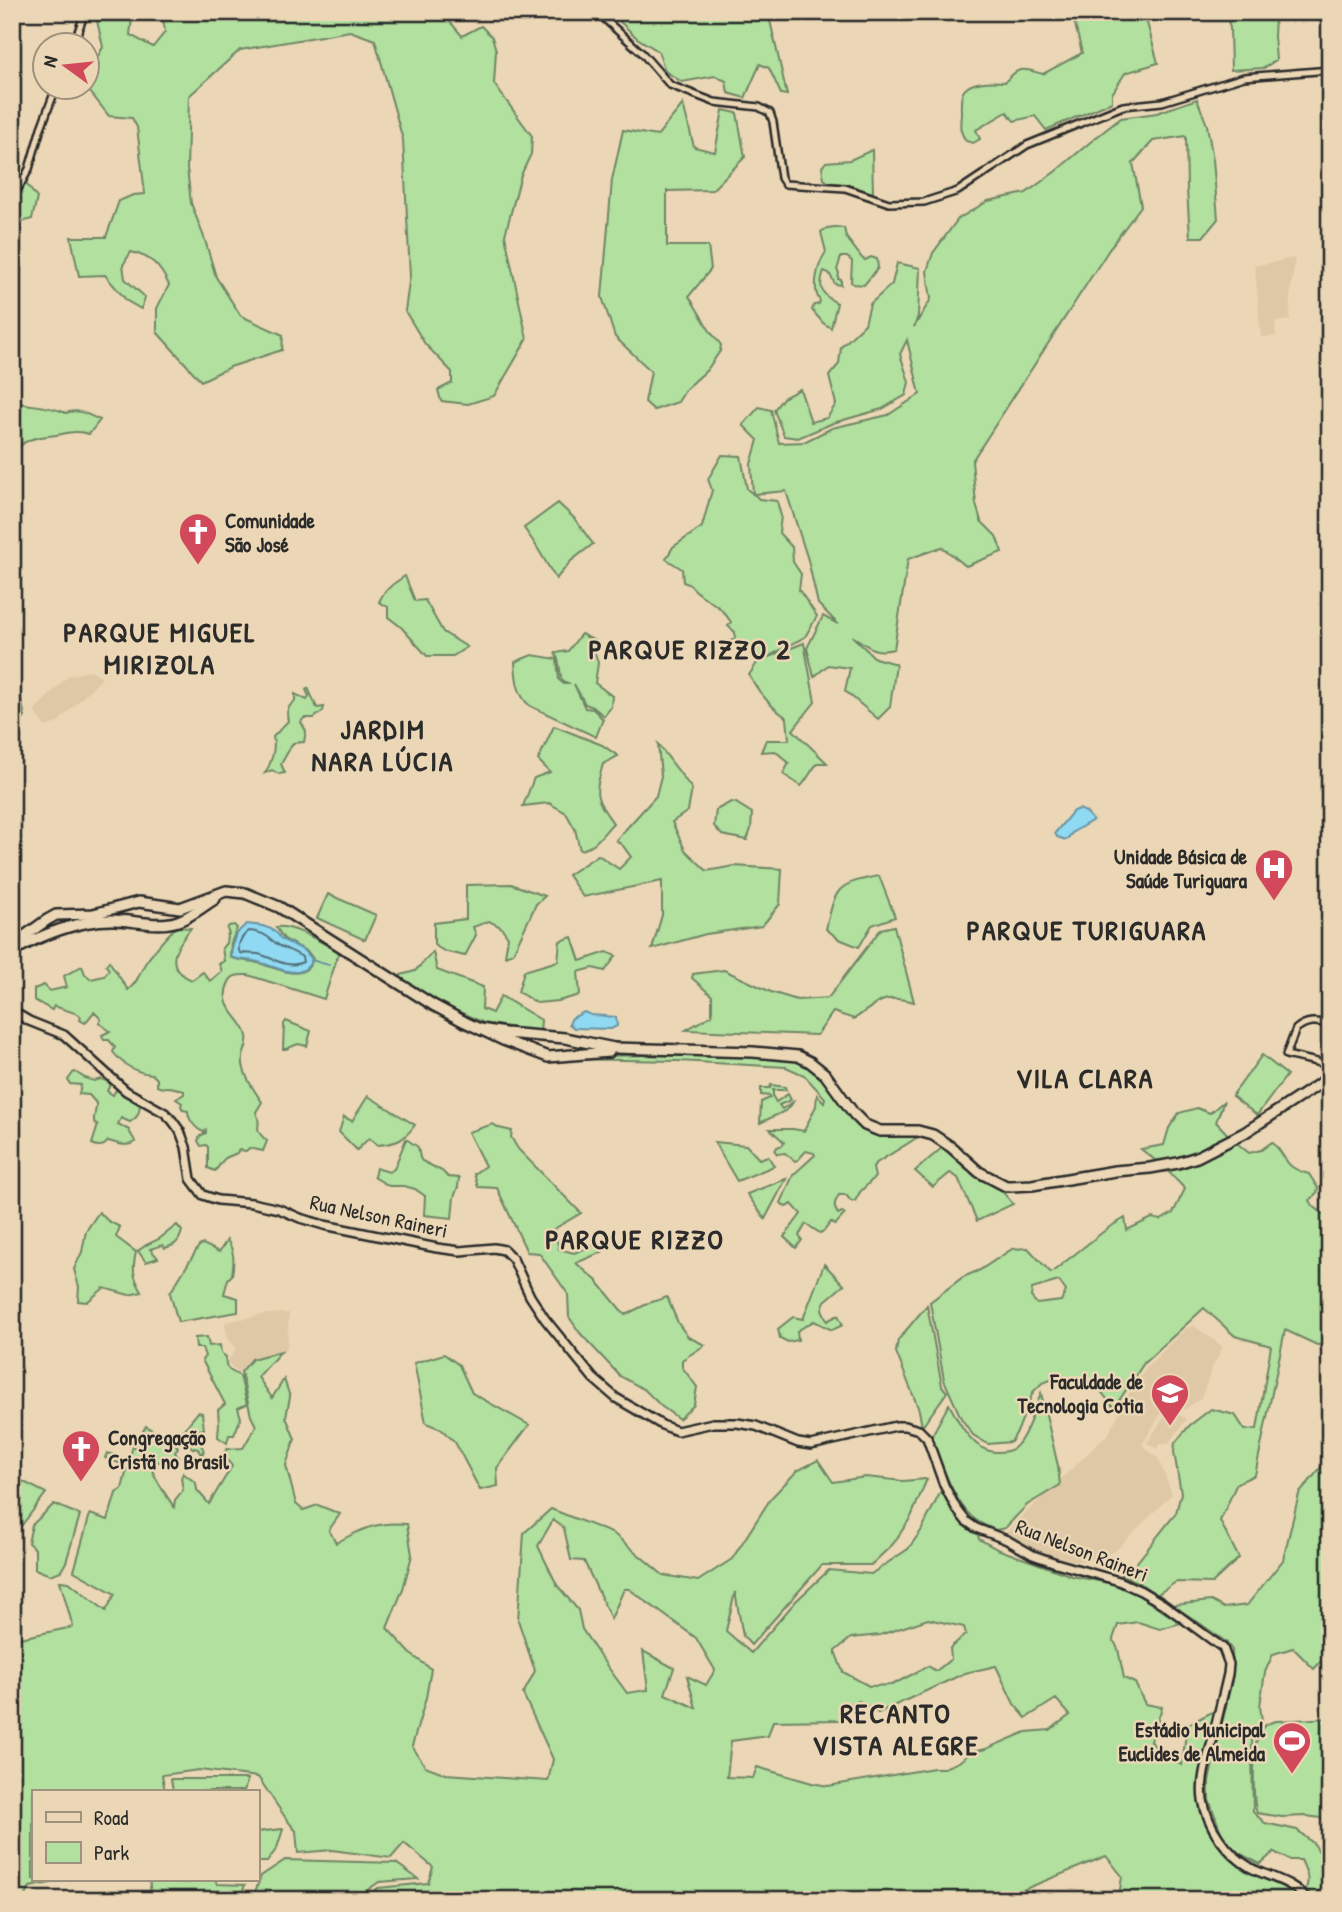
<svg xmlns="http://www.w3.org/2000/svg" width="1342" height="1912" viewBox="0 0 1342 1912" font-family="'Patrick Hand',sans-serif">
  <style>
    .built { fill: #dec8a6 }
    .green { fill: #b2e09f; stroke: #6e8665; stroke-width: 2; fill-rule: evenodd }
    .water { fill: #90d9f2; stroke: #6893a2; stroke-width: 2 }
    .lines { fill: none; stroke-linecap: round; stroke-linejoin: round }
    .shore { stroke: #53717b; stroke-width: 2 }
    .stream { stroke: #6893a2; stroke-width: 2 }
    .minor-casing { stroke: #2b2b2b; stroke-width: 10 }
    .major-casing { stroke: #2b2b2b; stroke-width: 12 }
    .highway-casing { stroke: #2b2b2b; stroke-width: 14 }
    .minor { stroke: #ebd7b5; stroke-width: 5 }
    .major { stroke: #ebd7b5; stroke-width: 7 }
    .highway { stroke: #ebd7b5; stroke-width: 9 }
    .labels { text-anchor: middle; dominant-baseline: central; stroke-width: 5; stroke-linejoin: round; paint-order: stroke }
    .poi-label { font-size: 21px; font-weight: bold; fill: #2b2b2b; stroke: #ebd7b5; text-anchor: end }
    .street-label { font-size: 21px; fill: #2b2b2b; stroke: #ebd7b5 }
    .district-label { font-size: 28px; font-weight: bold; letter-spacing: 2px; fill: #2b2b2b; stroke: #ebd7b5 }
  </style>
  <rect width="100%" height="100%" fill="#ebd7b5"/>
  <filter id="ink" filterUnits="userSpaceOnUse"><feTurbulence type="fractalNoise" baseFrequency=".0143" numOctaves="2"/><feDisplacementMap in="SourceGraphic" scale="14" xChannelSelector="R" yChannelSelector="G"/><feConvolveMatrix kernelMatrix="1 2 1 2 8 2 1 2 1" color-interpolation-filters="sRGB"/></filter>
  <g filter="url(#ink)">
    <g class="built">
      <path d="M1295,258L1290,297V320L1275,322L1276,336L1261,337L1255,266Z"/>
      <path d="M92,670L102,678L57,723L45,727L34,711L68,676Z"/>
      <path d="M289,1313L287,1348L250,1359L238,1373L227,1362L236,1349L227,1338L225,1322L267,1314Z"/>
      <path d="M1193,1325L1223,1347L1212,1368L1201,1398L1185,1409L1165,1408L1164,1410L1174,1412L1187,1419L1168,1444H1160L1157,1449L1147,1443L1166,1414L1163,1410L1142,1445L1158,1458L1172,1494L1115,1551L1087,1561H1070L1044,1554L1005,1535L1015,1523L1109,1433L1126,1398L1147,1367L1183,1331Z"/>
    </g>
    <g class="green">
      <path d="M95,12H127L132,18L130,35L153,47L165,32L162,12H442L462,36L481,26L492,37L496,50L494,84L532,136L531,154L521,175L505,235L527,339L494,396L468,404L441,401L438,390L452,383V372L425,344L405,311L410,275L403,140L375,40L350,31L240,50L189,96L187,168L191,203L205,240L216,277L241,316L283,335L282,350L230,367L201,381L157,332V308L169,285C160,266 152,257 131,252L123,265L125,279L145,297L141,309L127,301L105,275L79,276L71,237H106L119,201L133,195L145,194L137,127L132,118L109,116L87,88L88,74L103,47Z"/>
      <path d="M610,12H770L769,16L787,95L781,94L769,68L760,64L745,98L728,93L726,81L715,76L682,82L665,71L658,51L637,38Z"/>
      <path d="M1072,12H1144L1158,63L1125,73L1112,94V102L1046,130L1035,116L1014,121L1007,112L976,130L980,139L973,143L966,141C959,130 960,127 961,114C961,108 960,98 963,92C970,80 994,81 1005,82C1020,65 1023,69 1043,74L1082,53Z"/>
      <path d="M1226,12H1313L1275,16L1274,36L1276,60L1264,68L1231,70L1230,28Z"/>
      <path d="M1197,99L1207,125L1213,160L1218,219L1203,237H1190L1187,190L1186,136L1153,141L1133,163L1141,206L1110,248L972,461L976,504L981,521L996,536L1002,552L966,566L942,547L908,559L894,649C871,654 870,646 852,636L875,658L896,664L890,707L878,719L845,691L850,668L828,665L814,677L807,648L823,616L838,624L818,604L808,560L786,491L754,494L759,499L777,501L781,516L779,533L792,547L793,562L801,574L799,590L817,616L805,637L766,658L804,643L815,702L793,730L827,763H818C811,770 808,779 801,786L783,774L789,763L775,751L761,752L766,740H789L787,718C770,707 759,693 749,675L757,663L746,643L740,645L733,644L731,641L735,638V632L728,626L731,622C719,603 711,604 696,591C691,586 690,584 683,582L682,569L666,559L673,547L702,527L712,490L708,479L722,455L741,456L747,489L753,494L751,464L758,440L743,425L759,407L771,410L779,443L804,442L832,428L888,415L920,394L907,340L900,354L909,382L906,395L882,409L833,423L798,438L784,436L774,410L783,398L800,389L811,422L827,418L836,404L829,376L839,364L841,347L865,324L870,304L892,284L897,263L920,268L918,316L914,327L931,299L927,271L933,253L958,219L988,201L1026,193L1056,171L1094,139L1121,118L1157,113Z"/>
      <path d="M683,104L694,147L715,152L723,110L737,113L745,157L712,190L667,191V246H708L711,269L689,296L710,331L721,345L720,351L707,370L686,389L678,402L654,410L645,402L651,371L615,337L602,297L612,180L623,130L657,136Z"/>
      <path d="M872,150L873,193L848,185L828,182L824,179L822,167L826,162L850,160Z"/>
      <path d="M12,165L37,198L32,219L12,225Z"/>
      <path d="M835,227L844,228L846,237L862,258L865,260L871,257L877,259L878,268L864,285L853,284L851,282L852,261L847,257H841L837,270L839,273L838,279L841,280V285L835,284L829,273L824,271C818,287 821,295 837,303L831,328L823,323L812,310L814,305L819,304L820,301C811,288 818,264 826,252L821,232L827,228Z"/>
      <path d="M12,401C32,407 46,404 66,413C78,408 89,415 100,420L89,434C77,430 68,433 56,435C37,437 22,438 12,456Z"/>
      <path d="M558,503L574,518L593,544L571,561L556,579L535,544L524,528Z"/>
      <path d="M405,576L415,601L425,600L443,632L467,647L453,656H427L401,627L388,617V607L379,602C384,590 394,583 405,576Z"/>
      <path d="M581,634L597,642L594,650L598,663L595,683L612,696L611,707L604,716L593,707L585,704L574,684L585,708L593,709L603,719L596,737L530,706C517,695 516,679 515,662L532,655L557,659L559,680L564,684H570L562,681C559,671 561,662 555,653L568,651Z"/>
      <path d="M12,677L19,690L25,717L16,730L12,763Z"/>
      <path d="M308,688L317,708L324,707L323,711L314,718H304L301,722L306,731L304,742L293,743L281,764L285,773L279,774L272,770L265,773C271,764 276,749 273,737L288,721C286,712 287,707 295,701V694L307,700L309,696L306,690Z"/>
      <path d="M554,726L602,745L618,756L603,764C594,796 594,796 613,823C603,833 595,848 580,850L575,829L566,813L549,803L523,806L534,778L550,772L538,760Z"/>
      <path d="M658,744L692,789L688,811L672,822L685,850L707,871L734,866L782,869L780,904L762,926L706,934L652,949L662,915V881L583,897L568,875L598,855L619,869L631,857L623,846L616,840L656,796L661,776Z"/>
      <path d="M731,802L736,803L752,813L751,829L747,840L722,835L714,826L716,810Z"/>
      <path d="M879,876L895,917L872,925L859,947L839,939L826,929C836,888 835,884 879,876Z"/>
      <path d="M511,884L545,896L536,904L513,953L505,956L508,937L501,927L489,921L473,927L476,935L465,956L444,951L434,945V923L466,919V885Z"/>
      <path d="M328,894L376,915L365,940L317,918Z"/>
      <path d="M234,925L237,928L231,943L230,957C239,962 248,960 258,963C275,967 304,985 313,959L308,952L284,939L276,927C295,925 322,943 339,952L324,999L248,975C240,975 233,974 229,982C216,1008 244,1018 247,1036C249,1043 244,1050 243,1057C241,1073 254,1090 262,1102L256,1112C264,1129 250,1126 267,1141L263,1151L249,1148L246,1151L239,1150L237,1153C218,1161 227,1157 215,1171L208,1168V1147L206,1145L201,1146L198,1141L200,1136L206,1133V1130L204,1132C196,1130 188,1119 188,1111L183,1110L181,1106L182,1103L176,1099L184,1094V1091C178,1089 168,1085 162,1088L157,1086V1079L152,1074C136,1073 124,1066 113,1052L115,1047L109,1040H104L102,1035L110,1031L99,1023L101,1019L94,1012L85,1023L80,1020L81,1017L78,1014L54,1006L52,1010L34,1000V989L44,985L50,991L67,987L64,976L82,966L85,974L91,979L104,976L109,970L106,965L109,961L128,990C139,981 139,973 146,962C155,950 164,938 176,927L191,928C176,947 162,967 192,980L203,972L210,981L222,971L219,964L224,961L222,948L226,943L227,935L229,934L227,929L229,926Z"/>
      <path d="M894,926L914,1002C881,994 881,1001 854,1019L833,1012L817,1035L686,1030L712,1015V996L692,978L693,974L724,970L771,992L797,1000L828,998L881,929Z"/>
      <path d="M572,937L580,961L607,952L616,956L605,971L593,968L578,972L580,995L558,1001L537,1003L518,992L524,971L558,961L560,941Z"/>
      <path d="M433,952L437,970L483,987L482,1009L492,1013L501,996L541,1020L540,1032L484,1023L457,1011L400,981L401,975L415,971Z"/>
      <path d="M286,1021L311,1031L307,1046L298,1044L286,1049H283L284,1024Z"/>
      <path d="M655,1055L780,1058C818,1063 825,1083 846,1111C851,1118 856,1126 864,1131C880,1141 901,1134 918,1137L875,1164L873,1168L875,1177L860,1192L855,1201H851L846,1195H839C834,1203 833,1207 838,1214L842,1212L845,1214L835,1225L831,1222L824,1231L820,1233L806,1224L799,1236L802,1240L796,1248L784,1237L801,1214L792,1204L786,1207L781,1203L793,1175L815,1155L814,1153L806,1151L798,1160L795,1161L785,1153L777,1154L775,1151L777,1147L783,1145L784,1142L770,1129H793L804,1131L816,1106L817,1095L824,1102L825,1098L804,1075L786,1067L678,1061L565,1059L597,1056Z"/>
      <path d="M1262,1055L1287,1075L1257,1115L1232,1096Z"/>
      <path d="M75,1072L85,1078L94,1081L101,1079L111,1083L107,1091L113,1095L116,1090C124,1093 132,1101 140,1105C139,1114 138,1117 130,1122L121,1118L118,1124L129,1130C130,1135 134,1137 135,1142C127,1148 117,1143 108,1141C104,1147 98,1147 92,1144L98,1125L94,1122C93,1115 97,1110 96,1103L89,1095L79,1094L81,1085L70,1084L68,1080L73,1073Z"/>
      <path d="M771,1085L785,1087L786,1090H773V1097L776,1102L788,1094L791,1100L779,1105L782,1109L793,1102L792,1104L787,1110L760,1123L761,1102L770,1098V1096L761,1095V1088H770Z"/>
      <path d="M368,1096L415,1125C403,1141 398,1143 378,1145L369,1138L357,1150L339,1132L344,1117L352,1121Z"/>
      <path d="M1224,1101L1216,1122L1233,1140L1249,1153L1261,1150L1272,1142C1289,1158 1282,1167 1309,1174L1318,1188L1317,1193L1310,1200L1313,1206L1330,1219V1344L1317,1345L1285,1330L1255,1475L1237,1483L1220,1521L1239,1558L1212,1583L1176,1582L1158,1594L1173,1605L1211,1601L1224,1608L1247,1605L1283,1560L1299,1494L1322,1466L1330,1431V1651L1314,1669L1293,1648L1273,1654L1265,1672L1260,1706L1262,1721L1252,1739L1253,1812L1265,1823L1297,1830L1314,1844L1320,1853L1323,1885L1318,1895L1313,1898L1306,1889C1310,1878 1306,1871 1301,1860H1290L1274,1852L1260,1864L1237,1852L1223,1837L1209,1800V1781L1233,1675L1232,1650L1226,1642L1198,1622L1141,1584L1121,1574L1134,1566L1176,1513L1181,1493L1174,1452L1175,1443L1189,1426L1211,1409L1235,1415L1245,1430L1257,1429L1271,1346L1235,1336L1204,1308L1144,1363L1114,1408L1096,1385L1062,1376L1042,1383L1033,1392L1018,1430L1011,1442L988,1444L973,1435L961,1418L944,1380L930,1302L963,1277L980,1270L1012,1249L1028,1248L1051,1273L1108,1228L1125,1218L1127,1230L1152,1218L1161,1220L1173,1213L1185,1189L1165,1168L1141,1149L1164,1145L1169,1128L1179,1113L1197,1108L1210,1113ZM1059,1281L1066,1291L1061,1301L1037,1304L1031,1297L1032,1289Z"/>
      <path d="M493,1124L499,1128L512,1131L511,1137L518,1149L581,1213L554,1229L559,1249L574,1253L596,1244L602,1252L576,1263L597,1281L625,1315L649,1303L667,1297L678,1323L688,1337L705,1345L682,1360V1367L697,1387L694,1405L679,1419L661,1406L645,1390L620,1376L580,1333L569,1317L568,1294L539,1253L527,1252L497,1188L478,1187L474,1174L485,1166L468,1132Z"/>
      <path d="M406,1139L418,1147L420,1158L422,1161L442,1171L448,1177L459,1178L458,1187L454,1197L452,1218L424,1215L425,1196L415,1189L404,1186H389L374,1177L376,1168L389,1172L394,1169Z"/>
      <path d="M714,1142L746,1145L759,1159L768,1156L774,1166L737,1181Z"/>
      <path d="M944,1146L981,1180L997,1185L1013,1204L977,1221L958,1178L950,1173L933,1187L915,1171Z"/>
      <path d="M786,1179L765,1219L747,1194Z"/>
      <path d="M99,1212L108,1221L120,1227L116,1237L136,1252C132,1271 133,1276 142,1292L129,1295L104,1288L87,1302L78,1301L79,1287L74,1269L82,1252L86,1231Z"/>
      <path d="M177,1225L182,1231C179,1242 176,1245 165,1248L163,1245L150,1249L158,1258L146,1262L138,1251L146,1245L159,1239Z"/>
      <path d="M227,1240C235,1251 234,1262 232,1275L228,1279L224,1294L238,1298V1312L178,1322L170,1293L199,1246L203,1244L219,1252Z"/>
      <path d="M824,1264L844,1285L825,1301L822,1309L827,1321L838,1315L843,1325L832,1330L814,1321L797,1331L798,1340L788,1342L780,1338L778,1329L793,1317L803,1319Z"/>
      <path d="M927,1305L942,1386L947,1392L922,1427L919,1410L896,1352L898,1340Z"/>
      <path d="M207,1337L209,1346L220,1345L221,1353L226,1357C224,1369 231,1372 240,1376L247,1404L238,1408L241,1418L234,1435H229L227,1443L218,1437L219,1423L218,1410L225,1404L202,1360L205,1356L202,1348H196L195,1338Z"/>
      <path d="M281,1351L258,1377L272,1398L284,1379L290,1397L286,1417L295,1439L286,1465L296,1504L303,1510L318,1505L340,1514L329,1530L336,1543C361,1529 378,1521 407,1524L412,1555L403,1589L387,1628L412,1655L431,1669L426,1698L412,1746L425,1766L446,1774L548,1781L553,1759L523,1694L535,1671L518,1620L524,1533L551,1509L614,1534L663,1575L698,1581L732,1559L771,1498L797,1471L818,1460L833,1482L866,1477L903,1481L927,1479L911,1517L893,1544L871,1565H822L751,1645L743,1636L735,1592L726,1631L751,1653L796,1601L829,1570L871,1574L908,1549L921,1531L944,1485L956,1508L976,1528L979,1539L997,1549L1072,1576L1114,1584L1135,1593L1181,1623L1160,1629L1138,1622L1118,1625L1113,1639L1118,1649L1124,1678L1135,1683L1145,1704L1162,1707L1151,1741L1161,1755L1182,1765L1187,1725L1216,1710C1212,1726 1209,1741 1206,1757C1204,1766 1201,1775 1201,1784C1200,1820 1218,1856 1251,1872C1269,1881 1290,1882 1301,1900H1126L1120,1890L1122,1876L1106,1856L1010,1895L1011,1900H361L378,1888L428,1883L433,1867L404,1843L391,1858L332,1850L298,1853L296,1831L287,1820L258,1777L199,1770L162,1775L165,1791H33V1879H71L30,1887L24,1900H12V1631L15,1639L73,1627L60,1581L69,1582L106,1611L115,1594L74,1571L90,1514L108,1520L116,1493L122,1489L127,1469L121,1468L119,1463L105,1458L107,1453L118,1456L128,1463L133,1446C146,1454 149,1465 156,1478C161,1488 168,1498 174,1507L175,1500L183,1490L181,1478L183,1473L196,1483L197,1490L209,1504L232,1466L223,1455L227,1449L243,1448L256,1426L251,1416L241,1372L252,1359ZM553,1520L564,1528L571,1560L584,1561L611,1619L624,1589H629L696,1638L715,1670L706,1685L687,1676L696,1708L665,1694L674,1668L643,1651L648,1690L627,1693L599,1655L582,1629L578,1610L557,1585L538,1546ZM928,1619L964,1627L966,1634L950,1648L951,1659L936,1671L928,1666L892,1685L869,1686L843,1672L835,1651L851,1638L880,1635ZM996,1666L1014,1704L1026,1718L1056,1699L1070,1715L1050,1730L1026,1732L986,1749L971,1752L959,1762L944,1768H934L828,1786L812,1783L757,1767L753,1778L727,1777L731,1741L768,1736L773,1721L840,1720L841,1707L859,1701L878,1713L965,1673Z"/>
      <path d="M444,1354L459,1365L472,1393L529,1425L497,1468L498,1486L480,1490L455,1442L441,1429L426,1423L414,1363Z"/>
      <path d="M1041,1393L1058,1466L1060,1485L1027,1505L1005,1528L996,1530C988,1527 979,1523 972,1517C952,1499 941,1461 931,1437L949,1404C959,1423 974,1453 998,1452C1006,1452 1014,1450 1018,1444C1028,1432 1035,1408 1041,1393Z"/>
      <path d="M198,1412L202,1413L204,1429L200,1430L201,1445L204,1450L202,1455L198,1449L192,1448L181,1433Z"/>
      <path d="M146,1426L164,1438L171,1439L178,1447L175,1452L178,1457C161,1472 149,1455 136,1443Z"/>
      <path d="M12,1476L46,1493L22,1525L12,1521L18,1507L21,1492L12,1487Z"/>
      <path d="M54,1504L80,1515L66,1562L61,1571L50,1575L35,1569V1549L28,1543L32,1525Z"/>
      <path d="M1330,1718V1813L1327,1816L1321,1818L1306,1816L1282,1817L1257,1813C1252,1800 1253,1745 1259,1733C1263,1725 1269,1722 1277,1721Z"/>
      <path d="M171,1779H248L244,1791H173Z"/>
      <path d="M283,1829L277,1848L267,1862H257V1832Z"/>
      <path d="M285,1860L396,1863L418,1879L379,1882L353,1900H252L261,1876Z"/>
      <path d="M149,1879L189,1883L192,1879H215L217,1884L245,1885L239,1900H152Z"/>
    </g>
    <g class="water">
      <path d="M1079,809L1086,812L1093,820L1073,832L1066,840L1057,837L1055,833L1073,811Z"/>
      <path d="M247,924C256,925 267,925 275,932C284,938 274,934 283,940C295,946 304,948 312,959C303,984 275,966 258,962C248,959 240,961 231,957C232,942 234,933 247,924Z"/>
      <path d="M584,1012L591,1015L616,1017L617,1026L611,1029L574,1028L569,1024L572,1018Z"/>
    </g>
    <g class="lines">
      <path class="shore" d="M249,931C268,933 267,938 280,946C288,950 295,952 302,957L303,962C287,970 273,957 258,954C252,953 246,954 240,953C236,945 242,936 249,931Z"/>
      <path class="stream" d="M311,960L329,965"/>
      <g class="minor-casing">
        <g id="minor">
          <path d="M597,12L642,53L670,85L714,102L759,107L770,113L773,122L781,178L785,184L845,188L889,203L924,202L958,191L1027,145L1123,106L1162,102L1244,77L1330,70"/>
          <path d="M73,46L85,12"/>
          <path d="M12,200L29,169L41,128L56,88"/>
          <path d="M1330,1024C1316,1021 1307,1020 1296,1029L1286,1055L1330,1065"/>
        </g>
      </g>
      <g class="major-casing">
        <path id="major" d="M12,1011L29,1021L64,1035L126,1091L165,1113L172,1120L180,1131L186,1147L191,1179L203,1195L218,1200L252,1203L279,1209L300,1218L324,1225L437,1248L460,1251L494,1248L504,1250L513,1259L530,1296L545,1319L593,1378L616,1398L662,1425L677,1431L713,1423H737L756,1426L798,1443L811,1445L896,1426H905L919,1430L927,1438L944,1485L956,1508L966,1521L976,1528L1007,1540L1033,1555L1056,1563L1119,1581L1141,1591L1163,1604L1223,1648L1229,1664L1228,1674C1223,1696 1217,1719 1212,1742C1207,1760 1200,1780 1203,1800C1208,1828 1227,1854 1251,1868C1268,1877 1296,1882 1306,1900"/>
      </g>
      <g class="highway-casing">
        <g id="highway">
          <path d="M12,945L47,920L56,915L93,914L139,902L180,908L226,891L245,893L279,907L433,1005L465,1022L503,1040L548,1057L609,1052"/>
          <path d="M12,952C39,935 82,919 114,920C135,920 158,928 178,921C192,916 203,906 215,899"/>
          <path d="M480,1029L505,1033L565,1038L614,1048L753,1052L798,1056L810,1062L825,1074L854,1114L865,1125L880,1131H918L933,1135L951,1147L979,1172L1006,1186H1011L1032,1185L1115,1171L1150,1168L1178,1163L1197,1157L1244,1133L1330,1077"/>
        </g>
      </g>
      <use href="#minor" class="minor"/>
      <use href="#major" class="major"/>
      <use href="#highway" class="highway"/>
    </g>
  </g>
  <defs>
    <g id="church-pin" transform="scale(2.0125)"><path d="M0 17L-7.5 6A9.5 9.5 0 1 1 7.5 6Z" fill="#d1495b" stroke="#ebd7b5"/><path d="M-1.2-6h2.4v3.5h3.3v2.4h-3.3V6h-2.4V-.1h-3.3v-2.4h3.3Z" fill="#fff"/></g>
    <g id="hospital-pin" transform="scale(2.0125)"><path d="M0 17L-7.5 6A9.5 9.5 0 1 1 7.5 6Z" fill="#d1495b" stroke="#ebd7b5"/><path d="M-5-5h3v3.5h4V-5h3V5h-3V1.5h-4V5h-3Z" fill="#fff"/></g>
    <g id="university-pin" transform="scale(2.0125)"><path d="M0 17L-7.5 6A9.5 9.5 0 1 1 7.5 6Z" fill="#d1495b" stroke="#ebd7b5"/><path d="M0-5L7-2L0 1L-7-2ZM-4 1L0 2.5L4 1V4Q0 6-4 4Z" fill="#fff"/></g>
    <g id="stadium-pin" transform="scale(2.0125)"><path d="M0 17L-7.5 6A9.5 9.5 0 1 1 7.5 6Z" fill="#d1495b" stroke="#ebd7b5"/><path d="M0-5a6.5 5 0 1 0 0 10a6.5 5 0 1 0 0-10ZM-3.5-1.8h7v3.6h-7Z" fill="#fff"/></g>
  </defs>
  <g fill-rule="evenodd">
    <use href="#church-pin" x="198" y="532"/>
    <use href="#hospital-pin" x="1274" y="868"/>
    <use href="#university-pin" x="1170" y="1393"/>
    <use href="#church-pin" x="81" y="1449"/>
    <use href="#stadium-pin" x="1292" y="1741"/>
  </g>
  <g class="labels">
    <g class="poi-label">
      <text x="225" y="520" text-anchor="start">Comunidade<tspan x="225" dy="24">São José</tspan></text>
      <text x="1247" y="856">Unidade Básica de<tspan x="1247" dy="24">Saúde Turiguara</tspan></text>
      <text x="1143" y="1381">Faculdade de<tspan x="1143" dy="24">Tecnologia Cotia</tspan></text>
      <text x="108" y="1437" text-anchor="start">Congregação<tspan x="108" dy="24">Cristã no Brasil</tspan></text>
      <text x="1265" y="1729">Estádio Municipal<tspan x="1265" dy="24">Euclides de Almeida</tspan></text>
    </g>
    <g class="street-label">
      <text transform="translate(379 1216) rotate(12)">Rua Nelson Raineri</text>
      <text transform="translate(1082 1550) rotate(21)">Rua Nelson Raineri</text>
    </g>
    <g class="district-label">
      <text x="160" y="632">PARQUE MIGUEL<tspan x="160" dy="32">MIRIZOLA</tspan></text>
      <text x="690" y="649">PARQUE RIZZO 2</text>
      <text x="383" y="729">JARDIM<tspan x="383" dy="32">NARA LÚCIA</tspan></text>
      <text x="1087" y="930">PARQUE TURIGUARA</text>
      <text x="1085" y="1078">VILA CLARA</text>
      <text x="635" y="1239">PARQUE RIZZO</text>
      <text x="896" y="1713">RECANTO<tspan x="896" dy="32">VISTA ALEGRE</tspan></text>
    </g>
  </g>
  <rect width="1342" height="1912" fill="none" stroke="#ebd7b5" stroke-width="42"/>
  <rect x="21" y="21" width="1300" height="1870" fill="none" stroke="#2b2b2b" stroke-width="2.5" filter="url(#ink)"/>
  <rect x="32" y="1790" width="228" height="91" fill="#ebd7b5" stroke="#9e927e" stroke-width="2"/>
  <rect x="46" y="1812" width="35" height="10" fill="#ebd7b5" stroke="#9e927e" stroke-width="2"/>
  <text x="94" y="1825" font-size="21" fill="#2b2b2b">Road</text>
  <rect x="46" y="1842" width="35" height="21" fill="#b2e09f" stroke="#9e927e" stroke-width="2"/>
  <text x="94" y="1860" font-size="21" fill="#2b2b2b">Park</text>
  <g transform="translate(66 66) rotate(285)"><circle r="33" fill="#ebd7b5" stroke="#9e927e" stroke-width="2"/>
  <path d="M0-5L12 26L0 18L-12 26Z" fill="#d1495b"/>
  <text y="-10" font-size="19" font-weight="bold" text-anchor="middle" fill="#2b2b2b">N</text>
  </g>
</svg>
